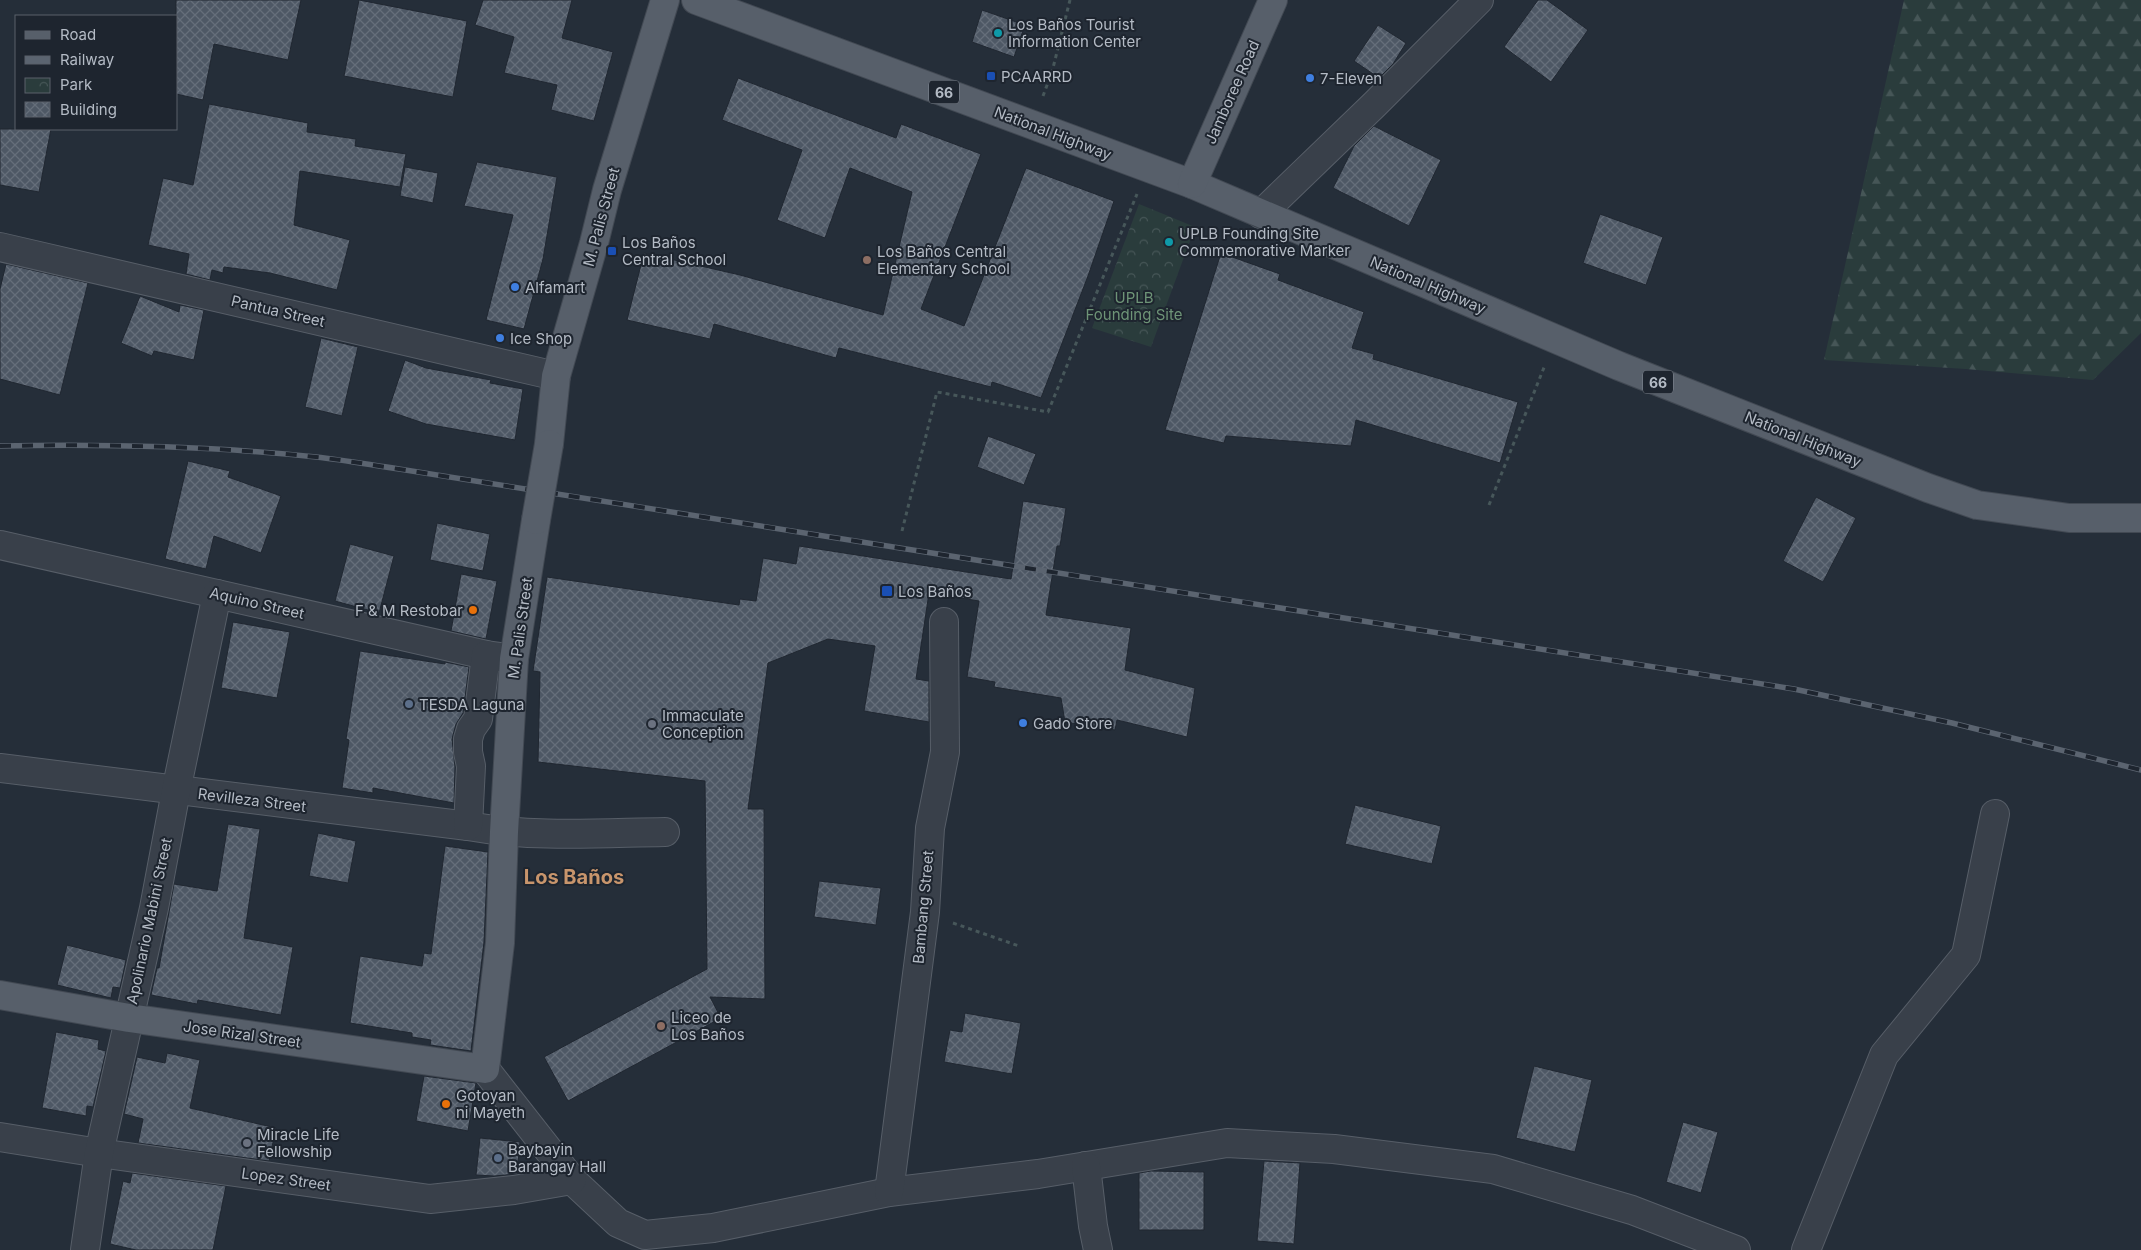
<svg xmlns="http://www.w3.org/2000/svg" width="2141" height="1250" viewBox="0 0 2141 1250" font-family="Inter,sans-serif">
  <style>
    .forest { fill: url(#forest-firs) }
    .park { fill: url(#park-crowns) }
    .building { fill: url(#building-cross-hatch); stroke: #202731 }
    .lines { fill: none; stroke-linecap: round; stroke-linejoin: round }
    .minor-casing { stroke: #575e68; stroke-width: 30 }
    .major-casing { stroke: #424953; stroke-width: 30 }
    .path { stroke: #47575a; stroke-width: 3; stroke-dasharray: 4 4; stroke-linecap: butt }
    .minor { stroke: #39404a; stroke-width: 28 }
    .major { stroke: #575f6a; stroke-width: 28 }
    .rail-casing { stroke: #5b6470; stroke-width: 5.5 }
    .rail { stroke: #1e252f; stroke-width: 4; stroke-dasharray: 11; stroke-linecap: butt }
    .major-bridge-casing { stroke: #424953; stroke-width: 30; stroke-linecap: butt }
    .major-bridge { stroke: #575f6a; stroke-width: 28 }
    .culture-dot { fill: #0f9aa8; stroke: #1e252f; stroke-width: 2 }
    .transit-dot { fill: #1a4fb4; stroke: #1e252f; stroke-width: 2 }
    .shop-dot { fill: #3f7fe0; stroke: #1e252f; stroke-width: 2 }
    .education-dot { fill: #8d6e63; stroke: #1e252f; stroke-width: 2 }
    .food-dot { fill: #e8710a; stroke: #1e252f; stroke-width: 2 }
    .service-dot { fill: #5c6f8a; stroke: #1e252f; stroke-width: 2 }
    .worship-dot { fill: #6b7280; stroke: #1e252f; stroke-width: 2 }
    .labels { text-anchor: middle; dominant-baseline: central; stroke-width: 4; stroke-linejoin: round; paint-order: stroke }
    .shield { fill: #1e252f; stroke: #878e98; stroke-width: 1 }
    .shield-label { font-size: 14px; font-weight: bold; fill: #b4bbc5 }
    .poi-label { font-size: 15px; fill: #b4bbc5; stroke: #1e252f; text-anchor: start }
    .street-label { font-size: 15px; fill: #b4bbc5; stroke: #1e252f }
    .park-label { font-size: 15px; fill: #6e9477; stroke: #1e252f }
    .district-label { font-size: 20px; font-weight: bold; fill: #c8956c; stroke: #1e252f }
  </style>
  <defs>
    <pattern id="forest-firs" width="22" height="20" patternUnits="userSpaceOnUse" patternTransform="scale(1.25)"><rect width="22" height="20" fill="#2a3c3c"/><path d="M5 1l3.5 6h-7zM16 11l3.5 6h-7z" fill="#465657"/></pattern>
    <pattern id="park-crowns" width="20" height="18" patternUnits="userSpaceOnUse" patternTransform="scale(1.25)"><rect width="20" height="18" fill="#2a3c3c"/><path d="M2 6a3 3 0 1 1 6 0M12 15a3 3 0 1 1 6 0" fill="none" stroke="#465657"/></pattern>
    <pattern id="building-cross-hatch" width="8" height="8" patternUnits="userSpaceOnUse" patternTransform="scale(1.25)"><rect width="8" height="8" fill="#4e5865"/><path d="M0 0l8 8M0 8l8-8" fill="none" stroke="#656e7a"/></pattern>
  </defs>
  <rect width="100%" height="100%" fill="#252e39"/>
  <path class="forest" d="M1904,0H2141V333L2093,380L1966,369L1824,360Z"/>
  <path class="park" d="M1139,204L1195,227L1151,347L1092,328Z"/>
  <g class="building">
    <path d="M176,0H301L288,60L214,44L203,100L176,94Z"/>
    <path d="M359,0L467,21L453,97L344,76Z"/>
    <path d="M483,0H572L562,38L613,52L594,121L551,110L557,85L504,73L514,37L475,25Z"/>
    <path d="M1538,0H1547L1588,30L1551,82L1504,47Z"/>
    <path d="M982,10L1025,25L1014,57L972,42Z"/>
    <path d="M1378,25L1406,43L1393,64L1379,78L1354,61Z"/>
    <path d="M738,78L896,138L901,124L981,154L921,309L964,326L1026,168L1114,201L1088,276L1041,398L992,382L991,387L839,348L836,358L714,324L710,339L627,320L644,253L740,275L883,315L912,192L850,168L825,238L777,220L802,150L722,120Z"/>
    <path d="M209,104L308,123L307,132L356,139L355,146L406,154L400,187L300,171L294,225L350,240L337,290L270,273L224,267L223,273L212,270L210,280L186,274L189,254L148,245L163,178L193,185Z"/>
    <path d="M1374,126L1441,160L1409,226L1333,188L1354,146Z"/>
    <path d="M0,129H51L39,192L0,185Z"/>
    <path d="M477,162L557,177L543,259L524,329L486,320L513,215L464,206Z"/>
    <path d="M405,167L438,173L433,203L400,196Z"/>
    <path d="M1600,214L1663,237L1646,285L1583,263Z"/>
    <path d="M1221,253L1280,274L1278,280L1364,312L1352,348L1374,354L1373,359L1518,402L1500,463L1356,420L1351,446L1226,436L1224,443L1165,430Z"/>
    <path d="M6,264L88,283L60,395L0,379V289Z"/>
    <path d="M140,296L179,312L180,305L204,310L194,360L154,351L152,356L121,343Z"/>
    <path d="M321,338L358,347L342,416L305,407Z"/>
    <path d="M405,360L426,368L491,380L490,383L523,389L515,440L426,424L388,411Z"/>
    <path d="M988,436L1036,454L1024,485L977,467Z"/>
    <path d="M188,461L230,471L228,477L281,496L261,553L214,536L206,569L165,559Z"/>
    <path d="M1816,497L1856,518L1823,582L1783,561Z"/>
    <path d="M1023,501L1066,508L1060,546H1057L1046,615L1131,628L1125,670L1195,688L1187,737L1117,720L1115,730L1065,722L1061,698L994,687L995,682L967,677L979,601L929,593L916,679L929,681V722L864,711L875,646L828,639L768,663L748,809H764L765,999L710,997L721,1018L568,1101L544,1057L707,969L705,781L538,762L540,672L533,671L547,577L739,605L740,599L756,601L763,558L796,564L799,546L1011,579Z"/>
    <path d="M437,523L490,534L483,571L430,560Z"/>
    <path d="M350,544L394,556L379,613L335,601Z"/>
    <path d="M461,574L497,581L486,639L451,631Z"/>
    <path d="M233,622L290,632L277,698L221,688Z"/>
    <path d="M360,651L445,664V662L469,667L463,713L456,724L452,739L455,767L454,803L373,788V793L342,788L349,740L346,739Z"/>
    <path d="M1355,805L1441,826L1432,864L1345,844Z"/>
    <path d="M228,824L260,829L244,938L293,947L281,1015L198,1000L197,1004L151,995L157,968H159L174,884L217,891Z"/>
    <path d="M318,833L356,841L348,883L309,876Z"/>
    <path d="M445,846L488,852L484,942L471,1051L430,1045L431,1040L412,1037V1033L350,1023L360,956L422,966L424,953L431,954Z"/>
    <path d="M819,881L881,888L876,925L814,917Z"/>
    <path d="M67,945L126,960L120,988L113,987L111,998L57,985Z"/>
    <path d="M965,1013L1021,1023L1012,1074L944,1062L950,1030L962,1032Z"/>
    <path d="M56,1032L99,1040L98,1049L106,1051L93,1107L87,1106L86,1116L42,1108Z"/>
    <path d="M167,1053L200,1060L190,1108L276,1128L269,1161L138,1143L143,1119L124,1114L137,1057L165,1063Z"/>
    <path d="M1534,1066L1592,1080L1575,1152L1516,1138Z"/>
    <path d="M424,1076L476,1083L468,1131L416,1121Z"/>
    <path d="M1683,1122L1718,1132L1701,1193L1666,1182Z"/>
    <path d="M480,1138L520,1142L517,1174L494,1176L476,1175Z"/>
    <path d="M1264,1161L1300,1163L1294,1244L1257,1241Z"/>
    <path d="M1151,1171L1204,1172V1230H1139V1173Z"/>
    <path d="M132,1173L226,1186L213,1250H136L110,1244L123,1181L130,1183Z"/>
  </g>
  <g class="lines">
    <g class="minor-casing">
      <g id="minor">
        <path d="M1261,214L1375,104L1479,0"/>
        <path d="M0,247L556,376"/>
        <path d="M0,545L486,655L514,659"/>
        <path d="M0,768L468,826C534,838 599,833 665,832"/>
        <path d="M468,826L471,766L468,752V739L471,729L478,719L486,655"/>
        <path d="M485,1069L572,1180L618,1223L645,1235L713,1228L889,1192L1038,1174L1227,1143L1334,1149L1493,1169L1632,1210L1736,1250"/>
        <path d="M0,1137L99,1153L430,1199L514,1190L572,1180"/>
        <path d="M1086,1166L1093,1226L1098,1250"/>
        <path d="M889,1192L925,912L930,828L945,752L944,622"/>
        <path d="M85,1250L99,1153L154,908L176,791L217,594"/>
        <path d="M1806,1250L1884,1055L1966,955L1995,814"/>
      </g>
    </g>
    <g class="major-casing">
      <g id="major">
        <path d="M696,0L1192,184L1619,366L1928,488L1977,505L2034,513L2069,518H2141"/>
        <path d="M1192,184L1273,0"/>
        <path d="M549,444L556,376L594,243L607,190L665,0"/>
        <path d="M0,995L129,1018L485,1069L500,943L504,832L514,659L536,520"/>
      </g>
    </g>
    <g class="path">
      <path d="M1043,96L1052,72L1070,0"/>
      <path d="M1489,505L1545,365"/>
      <path d="M902,531L937,392L1048,412L1137,194"/>
      <path d="M953,923L1019,946"/>
    </g>
    <use href="#minor" class="minor"/>
    <use href="#major" class="major"/>
    <g class="rail-casing">
      <path id="rail" d="M0,446C106,444 211,446 316,457C344,460 371,465 399,469L1794,689L1952,723L2141,770"/>
    </g>
    <use href="#rail" class="rail"/>
    <g class="major-bridge-casing">
      <path id="major-bridge" d="M536,520L549,444"/>
    </g>
    <use href="#major-bridge" class="major-bridge"/>
  </g>
  <g class="culture-dot">
    <circle cx="998" cy="33" r="5"/>
    <circle cx="1169" cy="242" r="5"/>
  </g>
  <g class="transit-dot">
    <rect x="986" y="71" width="10" height="10" rx="2.5"/>
    <rect x="607" y="246" width="10" height="10" rx="2.5"/>
    <rect x="881" y="585" width="12" height="12" rx="2.5"/>
  </g>
  <g class="shop-dot">
    <circle cx="1310" cy="78" r="5"/>
    <circle cx="515" cy="287" r="5"/>
    <circle cx="500" cy="338" r="5"/>
    <circle cx="1023" cy="723" r="5"/>
  </g>
  <g class="education-dot">
    <circle cx="867" cy="260" r="5"/>
    <circle cx="661" cy="1026" r="5"/>
  </g>
  <g class="food-dot">
    <circle cx="473" cy="610" r="5"/>
    <circle cx="446" cy="1104" r="5"/>
  </g>
  <g class="service-dot">
    <circle cx="409" cy="704" r="5"/>
    <circle cx="498" cy="1158" r="5"/>
  </g>
  <g class="worship-dot">
    <circle cx="652" cy="724" r="5"/>
    <circle cx="247" cy="1143" r="5"/>
  </g>
  <g class="labels">
    <g class="shield">
      <rect x="929" y="80.5" width="30" height="23" rx="4"/>
      <rect x="1643" y="370.5" width="30" height="23" rx="4"/>
    </g>
    <g class="shield-label">
      <text x="944" y="92">66</text>
      <text x="1658" y="382">66</text>
    </g>
    <g class="poi-label">
      <text x="1008" y="24">Los Baños Tourist<tspan x="1008" dy="17">Information Center</tspan></text>
      <text x="1001" y="76">PCAARRD</text>
      <text x="1320" y="78">7-Eleven</text>
      <text x="1179" y="233">UPLB Founding Site<tspan x="1179" dy="17">Commemorative Marker</tspan></text>
      <text x="622" y="242">Los Baños<tspan x="622" dy="17">Central School</tspan></text>
      <text x="877" y="251">Los Baños Central<tspan x="877" dy="17">Elementary School</tspan></text>
      <text x="525" y="287">Alfamart</text>
      <text x="510" y="338">Ice Shop</text>
      <text x="898" y="591">Los Baños</text>
      <text x="463" y="610" text-anchor="end">F &amp; M Restobar</text>
      <text x="419" y="704">TESDA Laguna</text>
      <text x="662" y="715">Immaculate<tspan x="662" dy="17">Conception</tspan></text>
      <text x="1033" y="723">Gado Store</text>
      <text x="671" y="1017">Liceo de<tspan x="671" dy="17">Los Baños</tspan></text>
      <text x="456" y="1095">Gotoyan<tspan x="456" dy="17">ni Mayeth</tspan></text>
      <text x="257" y="1134">Miracle Life<tspan x="257" dy="17">Fellowship</tspan></text>
      <text x="508" y="1149">Baybayin<tspan x="508" dy="17">Barangay Hall</tspan></text>
    </g>
    <g class="street-label">
      <text transform="translate(1232 92) rotate(-66)">Jamboree Road</text>
      <text transform="translate(1053 133) rotate(21)">National Highway</text>
      <text transform="translate(601 217) rotate(-75)">M. Palis Street</text>
      <text transform="translate(1428 285) rotate(23)">National Highway</text>
      <text transform="translate(278 311) rotate(13)">Pantua Street</text>
      <text transform="translate(1803 439) rotate(22)">National Highway</text>
      <text transform="translate(257 603) rotate(13)">Aquino Street</text>
      <text transform="translate(520 628) rotate(-82)">M. Palis Street</text>
      <text transform="translate(252 800) rotate(7)">Revilleza Street</text>
      <text transform="translate(923 907) rotate(-85)">Bambang Street</text>
      <text transform="translate(149 921) rotate(-78)">Apolinario Mabini Street</text>
      <text transform="translate(242 1034) rotate(8)">Jose Rizal Street</text>
      <text transform="translate(286 1179) rotate(8)">Lopez Street</text>
    </g>
    <g class="park-label">
      <text x="1134" y="297">UPLB<tspan x="1134" dy="17">Founding Site</tspan></text>
    </g>
    <g class="district-label">
      <text x="574" y="877">Los Baños</text>
    </g>
  </g>
  <rect x="15" y="15" width="162" height="115" fill="#1e252f" stroke="#5a616b"/>
  <rect x="25" y="31" width="25" height="8" fill="#575f6a" stroke="#5a616b"/>
  <text x="60" y="40" font-size="15" fill="#b4bbc5">Road</text>
  <rect x="25" y="56" width="25" height="8" fill="#5b6470" stroke="#5a616b"/>
  <text x="60" y="65" font-size="15" fill="#b4bbc5">Railway</text>
  <rect x="25" y="78" width="25" height="15" fill="url(#park-crowns)" stroke="#5a616b"/>
  <text x="60" y="90" font-size="15" fill="#b4bbc5">Park</text>
  <rect x="25" y="102" width="25" height="15" fill="url(#building-cross-hatch)" stroke="#5a616b"/>
  <text x="60" y="115" font-size="15" fill="#b4bbc5">Building</text>
</svg>
